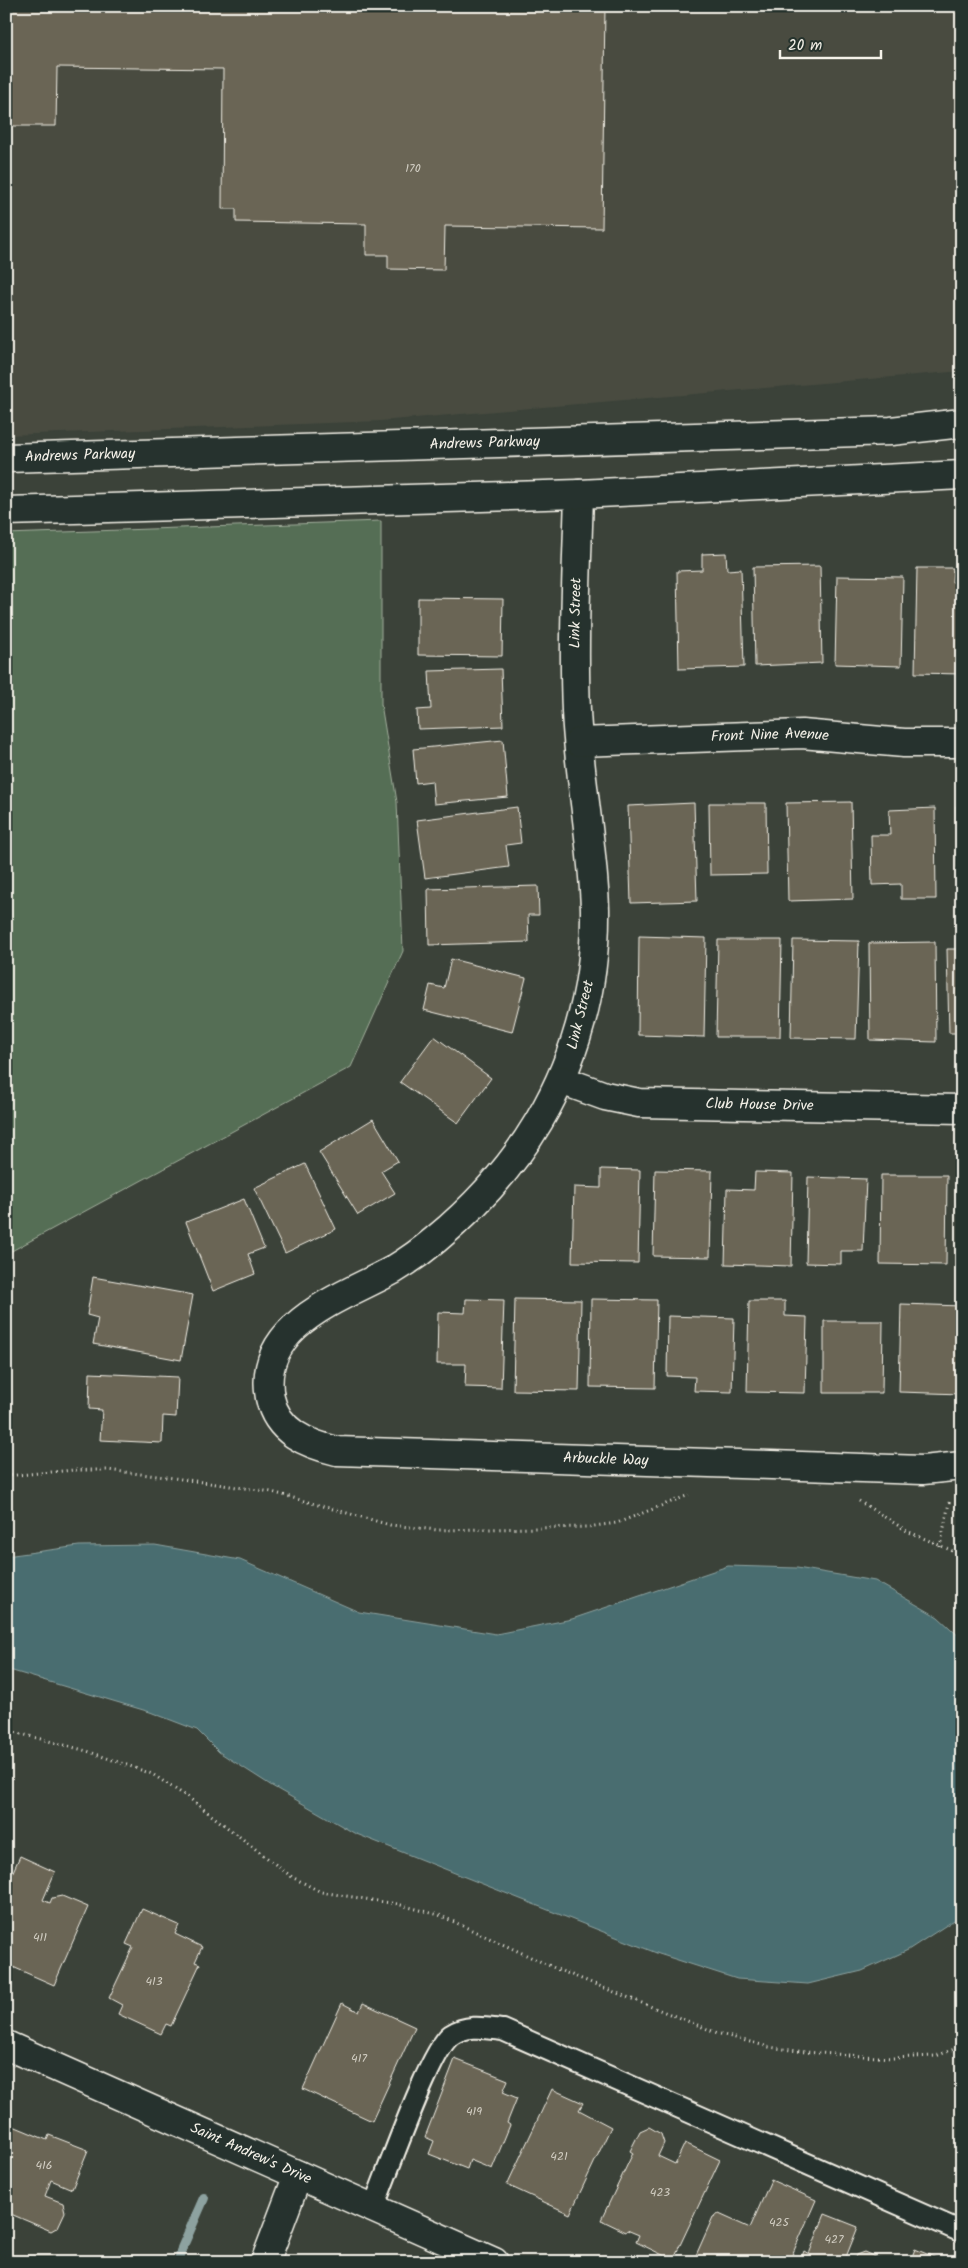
<svg xmlns="http://www.w3.org/2000/svg" width="968" height="2268" viewBox="0 0 968 2268" font-family="Kalam,sans-serif">
  <style>
    .built { fill: #494c41 }
    .green { fill: #546e55; stroke: #a4b09e }
    .water { fill: #496d70; stroke: #8da2a0 }
    .lines { fill: none; stroke-linecap: round; stroke-linejoin: round }
    .stream { stroke: #8da2a0; stroke-width: 10 }
    .building { fill: #6b6554; stroke: #f4f1e8 }
    .lane-casing { stroke: #f4f1e8; stroke-width: 24 }
    .street-casing { stroke: #f4f1e8; stroke-width: 31 }
    .secondary-casing { stroke: #f4f1e8; stroke-width: 31 }
    .path { stroke: #f4f1e8; stroke-width: 3; stroke-dasharray: 1 4; stroke-linecap: butt }
    .lane { stroke: #26332d; stroke-width: 20 }
    .street { stroke: #26332d; stroke-width: 28 }
    .secondary { stroke: #26332d; stroke-width: 28 }
    .labels { text-anchor: middle; dominant-baseline: central; stroke-width: 4; stroke-linejoin: round; paint-order: stroke }
    .number-label { font-size: 12px; fill: #d2cec3 }
    .street-label { font-size: 15px; fill: #f4f1e8; stroke: #26332d }
  </style>
  <rect width="100%" height="100%" fill="#3b4239"/>
  <filter id="ink" filterUnits="userSpaceOnUse"><feTurbulence type="fractalNoise" baseFrequency=".02" numOctaves="2"/><feDisplacementMap in="SourceGraphic" scale="10" xChannelSelector="R" yChannelSelector="G"/><feConvolveMatrix kernelMatrix="1 2 1 2 8 2 1 2 1" color-interpolation-filters="sRGB"/></filter>
  <g filter="url(#ink)">
    <path class="built" d="M6,6H962V371L380,421L6,435Z"/>
    <path class="green" d="M381,521V704L397,802L403,951L351,1067L6,1254V534Z"/>
    <path class="water" d="M155,1545L240,1560L359,1612L496,1634L572,1619L728,1566L797,1568L875,1581L938,1617L962,1639V1915L908,1950L862,1971L808,1984L737,1979L659,1954L354,1833L272,1786L219,1752L197,1730L150,1712L6,1669V1556L79,1546Z"/>
    <g class="lines">
      <path class="stream" d="M179,2262L182,2248L204,2198"/>
    </g>
    <g class="building">
      <path d="M6,6H605L602,228L445,226L444,270L388,269V255H366V224L236,222V209H222L223,69L57,67L56,126H6Z"/>
      <path d="M726,553L727,570L741,569L744,667L679,669L677,571L702,570V554Z"/>
      <path d="M820,566L822,663L755,666L753,567Z"/>
      <path d="M917,568H953L952,582L962,583V674L915,673Z"/>
      <path d="M837,576L903,577L901,666L835,664Z"/>
      <path d="M418,598L503,599L502,656L418,655Z"/>
      <path d="M501,669L503,726L418,729L417,710L431,709L429,671Z"/>
      <path d="M503,740L508,797L434,804L432,781L416,783L413,749Z"/>
      <path d="M851,802L853,899L788,901L786,803Z"/>
      <path d="M694,803L697,901L631,903L628,806Z"/>
      <path d="M709,803H766L767,874L710,875Z"/>
      <path d="M956,806H962V893H958Z"/>
      <path d="M517,807L521,843L506,845L509,867L425,878L417,820Z"/>
      <path d="M935,808L936,899H901V884L872,885L871,835H890L889,810Z"/>
      <path d="M538,886L539,915H528L529,942L429,945L428,889Z"/>
      <path d="M639,936L706,938L704,1037L638,1035Z"/>
      <path d="M718,940H782L780,1037H716Z"/>
      <path d="M793,940L859,941L856,1039L791,1038Z"/>
      <path d="M935,942L936,1042L870,1040L869,943Z"/>
      <path d="M947,949H962V1033H949Z"/>
      <path d="M451,959L526,978L512,1032L424,1010L430,985L444,988Z"/>
      <path d="M434,1036L491,1078L458,1123L400,1082Z"/>
      <path d="M373,1119L398,1161L381,1171L395,1193L358,1215L319,1152Z"/>
      <path d="M305,1164L336,1229L285,1253L254,1188Z"/>
      <path d="M601,1169L640,1170L638,1263L572,1262L574,1187L601,1188Z"/>
      <path d="M655,1170L712,1171L710,1257L653,1256Z"/>
      <path d="M755,1172L793,1173L791,1266L725,1264L727,1189L754,1190Z"/>
      <path d="M881,1175H947L946,1265L880,1264Z"/>
      <path d="M808,1177L866,1179L863,1251H841V1264L806,1263Z"/>
      <path d="M244,1199L264,1248L248,1254L255,1274L213,1291L186,1222Z"/>
      <path d="M93,1277L193,1295L181,1360L93,1344L98,1318L87,1315Z"/>
      <path d="M466,1299L504,1300L501,1388L465,1387L466,1364H437L438,1312L465,1313Z"/>
      <path d="M515,1299L581,1300L579,1391L513,1390Z"/>
      <path d="M591,1299L657,1300L655,1388L590,1387Z"/>
      <path d="M749,1301H785V1316L807,1317L805,1393L747,1392Z"/>
      <path d="M901,1304L962,1306V1394L899,1392Z"/>
      <path d="M668,1316L734,1318L732,1392L694,1391L695,1377L667,1376Z"/>
      <path d="M824,1321H883L882,1393H824Z"/>
      <path d="M90,1373L178,1377L176,1417L163,1416L162,1443L100,1440L102,1410L89,1409Z"/>
      <path d="M20,1856L55,1872L43,1900L50,1903L52,1898L62,1896L88,1907L54,1985L6,1964V1887Z"/>
      <path d="M142,1909L179,1925L175,1934L202,1947L195,1962L200,1964L171,2026L166,2024L161,2034L118,2014L122,2005L109,1998L133,1947L126,1944Z"/>
      <path d="M342,2003L359,2012L363,2003L415,2027L372,2121L303,2089Z"/>
      <path d="M455,2059L508,2080L503,2092L517,2098L507,2123L510,2125L492,2169L470,2160L467,2169L429,2154L434,2141L425,2137Z"/>
      <path d="M552,2089L583,2103L579,2110L611,2127L570,2214L507,2185Z"/>
      <path d="M6,2123L47,2140L49,2135L88,2150L72,2189L51,2180L45,2196L63,2203L65,2212L58,2227L51,2231L6,2212Z"/>
      <path d="M649,2127L661,2134L664,2143L658,2156L675,2164L685,2143L720,2160L673,2260L636,2242L639,2235L627,2230L626,2232L601,2220L633,2153L630,2151L640,2131Z"/>
      <path d="M771,2180L816,2200L789,2262H693L713,2217L719,2214L750,2228Z"/>
      <path d="M825,2214L858,2227L846,2257L854,2260L856,2255L864,2252L887,2262H800L804,2251L809,2254Z"/>
      <path d="M915,2249L946,2262H910Z"/>
      <rect x="6" y="2256" width="49" height="6"/>
    </g>
    <g class="lines">
      <g class="lane-casing">
        <path id="lane" d="M373,2208C386,2177 430,2050 451,2035C467,2024 486,2028 503,2030L962,2232"/>
      </g>
      <g class="street-casing">
        <g id="street">
          <path id="s1" d="M579,494C577,566 573,639 576,711C579,777 593,843 595,909C596,984 577,1056 539,1121C512,1167 476,1206 435,1240C422,1251 408,1261 393,1270C342,1298 256,1324 270,1398C277,1432 307,1444 337,1451L923,1470L962,1466"/>
          <path id="s2" d="M579,742L802,734L904,743H962"/>
          <path id="s3" d="M561,1080L605,1096L639,1103L962,1109"/>
          <path id="s4" d="M6,2045L494,2262"/>
          <path d="M265,2262L298,2175"/>
        </g>
      </g>
      <g class="secondary-casing">
        <g id="secondary">
          <path id="s5" d="M6,458L891,431L962,423"/>
          <path d="M6,511L579,494L962,475"/>
        </g>
      </g>
      <g class="path">
        <path d="M6,1476L74,1470H107L174,1478L272,1492L390,1525L437,1530L587,1527L617,1523L689,1495"/>
        <path d="M859,1501L907,1531L962,1555"/>
        <path d="M940,1547L950,1498"/>
        <path d="M6,1730L87,1751L152,1774L189,1798L292,1877L321,1892L397,1904L439,1915L559,1970L720,2034L769,2047L805,2052L892,2058L936,2056L962,2046"/>
      </g>
      <use href="#lane" class="lane"/>
      <use href="#street" class="street"/>
      <use href="#secondary" class="secondary"/>
    </g>
  </g>
  <g class="labels">
    <g class="number-label">
      <text x="413" y="168">170</text>
      <text x="40" y="1937">411</text>
      <text x="154" y="1981">413</text>
      <text x="359" y="2058">417</text>
      <text x="474" y="2111">419</text>
      <text x="559" y="2156">421</text>
      <text x="44" y="2165">416</text>
      <text x="660" y="2192">423</text>
      <text x="779" y="2222">425</text>
      <text x="834" y="2239">427</text>
    </g>
    <g class="street-label">
      <text stroke="none"><textPath href="#s5" startOffset="479">Andrews Parkway</textPath></text>
      <text stroke="none"><textPath href="#s5" startOffset="74">Andrews Parkway</textPath></text>
      <text transform="translate(576 613) rotate(-89)">Link Street</text>
      <text stroke="none"><textPath href="#s2" startOffset="191">Front Nine Avenue</textPath></text>
      <text transform="translate(581 1015) rotate(-76)">Link Street</text>
      <text stroke="none"><textPath href="#s3" startOffset="202">Club House Drive</textPath></text>
      <text stroke="none"><textPath href="#s1" startOffset="1401">Arbuckle Way</textPath></text>
      <text stroke="none"><textPath href="#s4" startOffset="268">Saint Andrew's Drive</textPath></text>
    </g>
  </g>
  <rect width="968" height="2268" fill="none" stroke="#26332d" stroke-width="25"/>
  <rect x="12" y="12" width="943" height="2243" fill="none" stroke="#f4f1e8" stroke-width="2" filter="url(#ink)"/>
  <path d="M780 50v8h101v-8" fill="none" stroke="#f4f1e8" stroke-width="2.5"/>
  <text x="788" y="50" font-size="15" fill="#f4f1e8" stroke="#26332d" stroke-width="4" paint-order="stroke">20 m</text>
</svg>
